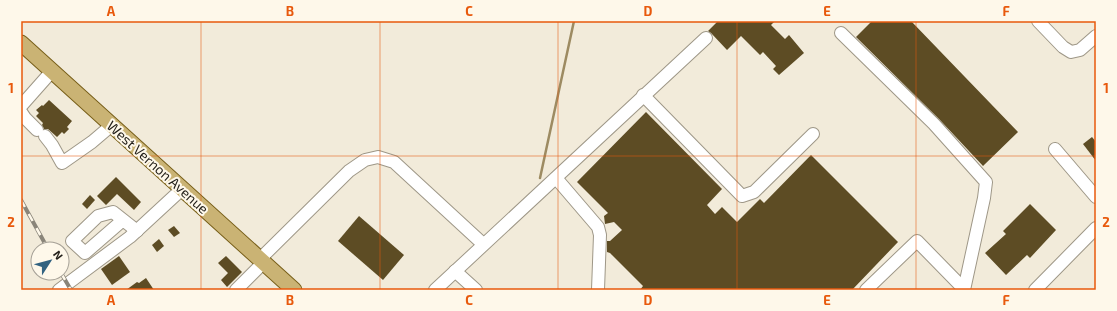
<svg xmlns="http://www.w3.org/2000/svg" width="1117" height="311" viewBox="0 0 1117 311" font-family="'Exo 2',sans-serif">
  <style>
    .lines { fill: none; stroke-linecap: round; stroke-linejoin: round }
    .stream { stroke: #9d8b62; stroke-width: 2.5 }
    .building { fill: #5d4c24 }
    .minor-casing { stroke: #9e9787; stroke-width: 14 }
    .major-casing { stroke: #775e18; stroke-width: 17 }
    .minor { stroke: #fff; stroke-width: 12 }
    .major { stroke: #cab374; stroke-width: 15 }
    .rail-casing { stroke: #8a857a; stroke-width: 4 }
    .rail { stroke: #fef8ea; stroke-width: 2.5; stroke-dasharray: 8; stroke-linecap: butt }
    .grid { fill: none; stroke: #e8590c; stroke-width: 1; stroke-opacity: 0.55 }
    .labels { text-anchor: middle; dominant-baseline: central; stroke-width: 4; stroke-linejoin: round; paint-order: stroke }
    .street-label { font-size: 14px; fill: #201d17; stroke: #fef8ea }
    .neatline { fill: none; stroke: #e8590c; stroke-width: 1.5 }
    .grid-label { font-size: 13px; text-anchor: middle; font-weight: bold; fill: #e8590c }
  </style>
  <rect width="100%" height="100%" fill="#f2ebda"/>
  <g class="lines">
    <path class="stream" d="M540,178L574,21"/>
  </g>
  <g class="building">
    <path d="M718,21H775L771,25L785,39L789,35L804,53L779,75L773,69L776,66L763,52L760,55L741,36L727,50L711,33L708,31Z"/>
    <path d="M872,21H911L1018,132L983,166L939,119L856,37Z"/>
    <path d="M49,100L72,121L67,127L69,129L64,134L62,132L57,137L48,129H44L42,125L43,123L36,116L39,113L36,110L42,105L43,106Z"/>
    <path d="M646,112L722,189L707,205L715,214L722,207L737,222L760,199L764,203L811,155L898,242L852,290H640L643,286L610,253L607,252V241H610L622,230L614,222L605,224L604,216L608,213L577,182Z"/>
    <path d="M1092,137L1096,142V161L1083,144Z"/>
    <path d="M116,177L141,202L134,210L117,194L106,205L97,196Z"/>
    <path d="M90,195L95,200L87,209L82,204Z"/>
    <path d="M1030,204L1056,230L1030,258L1027,255L1006,275L985,253L1006,234L1003,231Z"/>
    <path d="M359,216L404,255L383,280L338,241Z"/>
    <path d="M174,226L180,233L174,237L168,230Z"/>
    <path d="M159,239L164,246L157,252L152,245Z"/>
    <path d="M119,256L130,272L112,285L101,269Z"/>
    <path d="M226,256L242,272L227,287L221,280L228,273L218,263Z"/>
    <path d="M146,278L154,290H126L137,282L139,283Z"/>
  </g>
  <g class="lines">
    <g class="minor-casing">
      <g id="minor">
        <path d="M1038,21L1063,47L1071,52L1080,50L1096,36"/>
        <path d="M841,33L934,124L986,182L984,198L964,290"/>
        <path d="M643,95L742,196L754,192L813,134"/>
        <path d="M21,106L52,71"/>
        <path d="M21,112L25,118L37,130"/>
        <path d="M45,136L52,145L62,163L92,142L112,125"/>
        <path d="M1055,149L1096,197"/>
        <path d="M556,178L598,227L600,235L598,290"/>
        <path d="M123,220L85,253L72,241L98,216L113,212L137,231"/>
        <path d="M260,259L349,171L365,160L378,157L394,162L483,244"/>
        <path d="M455,271L476,290"/>
        <path d="M59,290L130,237L182,189"/>
        <path d="M236,290L264,262"/>
        <path d="M435,290L706,38"/>
        <path d="M866,290L917,241L964,289"/>
        <path d="M1035,290L1096,228"/>
      </g>
    </g>
    <g class="major-casing">
      <path id="major" d="M21,43L294,290"/>
    </g>
    <use href="#minor" class="minor"/>
    <use href="#major" class="major"/>
    <g class="rail-casing">
      <g id="rail">
        <path d="M21,200L48,249"/>
        <path d="M61,273L71,290"/>
      </g>
    </g>
    <use href="#rail" class="rail"/>
  </g>
  <path class="grid" d="M201,21V290M380,21V290M558,21V290M737,21V290M916,21V290M21,156H1096"/>
  <g class="labels">
    <g class="street-label">
      <text transform="translate(158 167) rotate(42)">West Vernon Avenue</text>
    </g>
  </g>
  <rect width="1117" height="311" fill="none" stroke="#fef8ea" stroke-width="44"/>
  <g transform="translate(50 261) rotate(54)"><circle r="19" fill="#fef8ea" stroke="#a5a096"/>
  <path d="M0-3L7 15L0 10L-7 15Z" fill="#316280"/>
  <text y="-6" font-size="11" font-weight="bold" text-anchor="middle" fill="#201d17">N</text>
  </g>
  <rect x="22" y="22" width="1073" height="267" class="neatline"/>
  <g class="grid-label">
    <text x="111" y="16">A</text>
    <text x="290" y="16">B</text>
    <text x="469" y="16">C</text>
    <text x="648" y="16">D</text>
    <text x="827" y="16">E</text>
    <text x="1006" y="16">F</text>
    <text x="11" y="93">1</text>
    <text x="1106" y="93">1</text>
    <text x="11" y="227">2</text>
    <text x="1106" y="227">2</text>
    <text x="111" y="305">A</text>
    <text x="290" y="305">B</text>
    <text x="469" y="305">C</text>
    <text x="648" y="305">D</text>
    <text x="827" y="305">E</text>
    <text x="1006" y="305">F</text>
  </g>
</svg>
